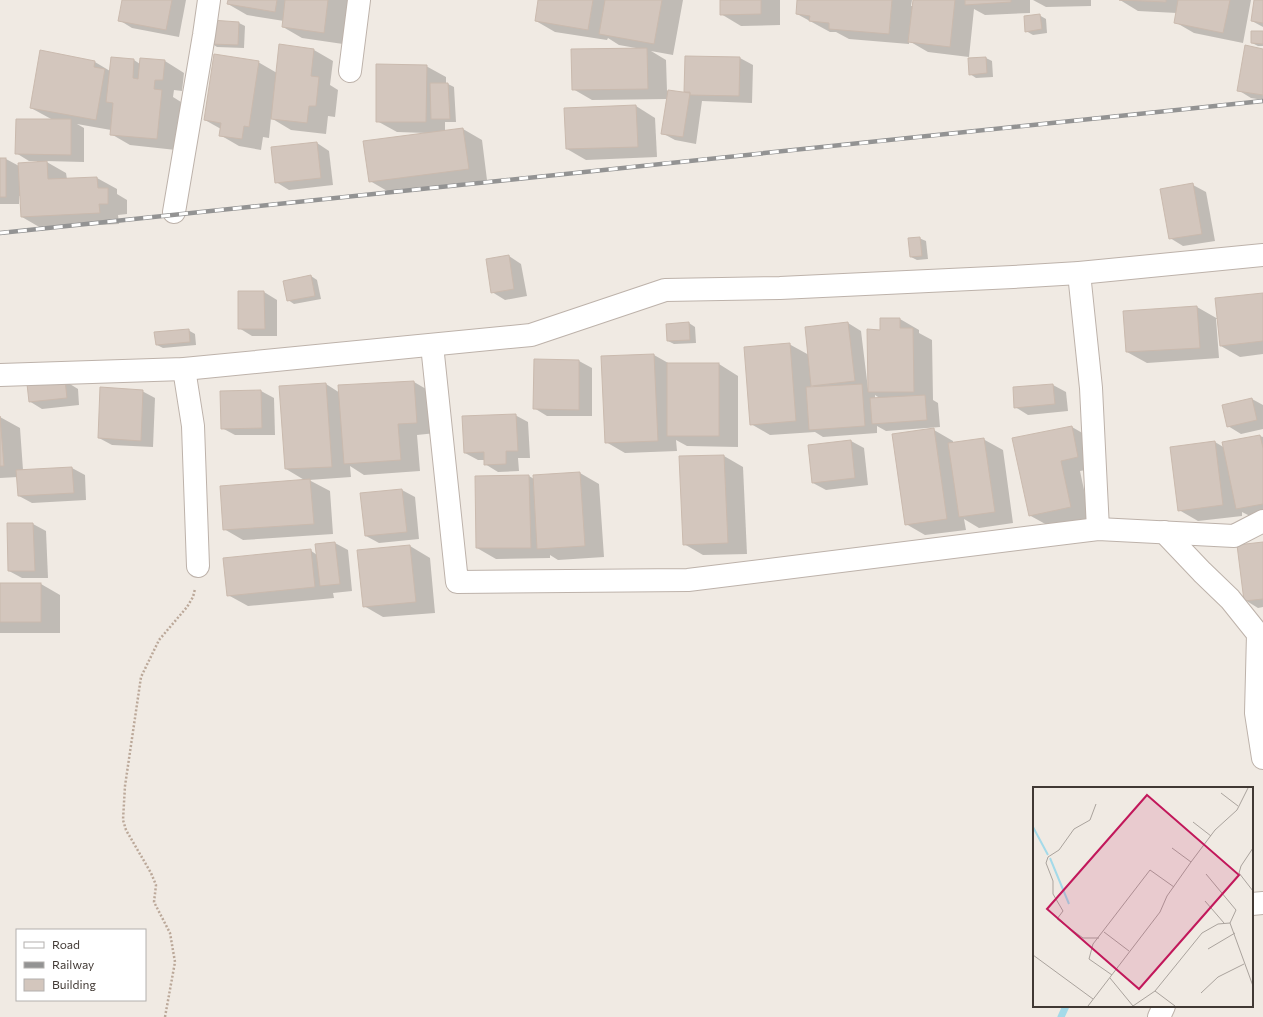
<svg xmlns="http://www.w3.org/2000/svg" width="1263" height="1017" viewBox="0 0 1263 1017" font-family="Commissioner,sans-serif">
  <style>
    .shadow { fill: #0003; fill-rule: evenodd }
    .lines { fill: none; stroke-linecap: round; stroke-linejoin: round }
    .stream { stroke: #a4dae9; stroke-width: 7 }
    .building { fill: #d3c6bd; stroke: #cabaae }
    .minor-casing { stroke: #bdb2aa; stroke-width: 24 }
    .path { stroke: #bba899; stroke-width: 2.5; stroke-dasharray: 2 2; stroke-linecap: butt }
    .minor { stroke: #fff; stroke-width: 22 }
    .rail-casing { stroke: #939393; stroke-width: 4.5 }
    .rail { stroke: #fff; stroke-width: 3; stroke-dasharray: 9; stroke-linecap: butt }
    .inset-river { fill: none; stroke: #a4dae9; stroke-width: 2 }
    .inset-road { fill: none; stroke: #aaa39d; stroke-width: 1 }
    .view { fill: #c2185b; fill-opacity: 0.15; stroke: #c2185b; stroke-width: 2 }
    .inset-edge { fill: none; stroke: #413934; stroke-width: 2 }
  </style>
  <rect width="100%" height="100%" fill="#f0eae3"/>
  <g class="shadow">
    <path d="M123,0H186L179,37L132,28L119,20Z"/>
    <path d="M229,0H348L343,44L302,38L283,27L284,21L247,15L228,4Z"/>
    <path d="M539,0H683L673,55L651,51L666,60L667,91L685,93L686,57L740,58L753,65L752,103L702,101L696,144L675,140L662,133L667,99L592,100L573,89L636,48L619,45L608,38L607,40L555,32L536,21Z"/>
    <path d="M721,0H780V25L741,26L721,14Z"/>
    <path d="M798,0H912L911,6H913L914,0H1030V13L985,15L974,9L969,57L928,52L909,41V44L849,39L836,32H830L797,14Z"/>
    <path d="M1033,0H1091V6L1046,7Z"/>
    <path d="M1120,0H1251L1243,43L1194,33L1175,22L1177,13L1138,11Z"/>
    <path d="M1256,0H1263V27L1252,21Z"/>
    <path d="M1039,15L1046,19L1047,33L1033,35L1026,31Z"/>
    <path d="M239,23L245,26L244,48L217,47L211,43Z"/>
    <path d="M1263,32V46H1258L1252,43Z"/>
    <path d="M314,50L333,61L330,85L338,90L335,117L328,116L326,134L291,130L271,118L269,138L263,137L261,150L239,146L220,135L221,129L205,120L258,62L277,73Z"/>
    <path d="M1263,50V100L1251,98L1238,90Z"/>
    <path d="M41,52L95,62L110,71L134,60L140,64L165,61L184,73L182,91L174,90L173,97L181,102L176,150L130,145L111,134V130L77,124L84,128V162L45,161L66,173L67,179L97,178L117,189V194L127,200V214L118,215L119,224L41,228L22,217L21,196H19V204H0V159H6L19,166L37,163V161H29L16,153L53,120L31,108Z"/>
    <path d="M986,58L992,61L993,77L976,78L970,74Z"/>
    <path d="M426,66L446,77V84H448L454,87L456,122H445V132L463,129L482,140L487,180L389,192L370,181L427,134V133L397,132L377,121Z"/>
    <path d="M636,106L655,118L657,157L586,160L567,149Z"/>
    <path d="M317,143L329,151L333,185L289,190L276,182Z"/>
    <path d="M1193,185L1206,192L1215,241L1183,246L1170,238Z"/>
    <path d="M919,238L926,241L928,259L917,260L911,257Z"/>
    <path d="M509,256L521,264L527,296L505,300L492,292Z"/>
    <path d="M311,276L317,280L321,299L294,304L288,300Z"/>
    <path d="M239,292H264L277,300V336H252L239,328Z"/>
    <path d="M1263,294V354L1240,357L1221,346Z"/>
    <path d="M1197,307L1218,319H1216L1219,358L1147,363L1127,352Z"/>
    <path d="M900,319L919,330V333L932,340L933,400L938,403L940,427L886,431L877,426V433L823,437L815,432L770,435L751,424L789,344L809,355L848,323L861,331L868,389H869L881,331ZM811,384L817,388H811ZM875,395L881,399H875Z"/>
    <path d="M689,323L695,327L696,343L674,344L668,341Z"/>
    <path d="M188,330L195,334L196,345L163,348L157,345Z"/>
    <path d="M654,355L670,364H719L738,376V447L687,446L676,440L677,451L625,453L606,442Z"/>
    <path d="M579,361L592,368V416H547L534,408Z"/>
    <path d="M65,381L78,389L79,405L42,409L29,401Z"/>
    <path d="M414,382L433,393L436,433L417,435L420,471L364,475L350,466L351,477L309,480L330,491L333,534L243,540L224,529L306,481L286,469L326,384L340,393Z"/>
    <path d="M1053,385L1066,392L1068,411L1028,415L1015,407L1014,388Z"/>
    <path d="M142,391L155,398L153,447L112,445L99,438Z"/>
    <path d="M261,391L274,398L275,435H235L222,428Z"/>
    <path d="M1252,399L1263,405V429L1241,434L1228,426Z"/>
    <path d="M515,415L528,422L530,458H518L519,471L498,472L485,464V460H478L465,453Z"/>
    <path d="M0,417L20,428L23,470L72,468L85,475L86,500L32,503L19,496L18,477L0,478Z"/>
    <path d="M1072,427L1091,438L1097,468L1080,471L1090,518L1049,526L1029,515Z"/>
    <path d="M934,430L953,441V443L983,439L1003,450L1013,523L979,528L964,519L966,530L925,535L906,524Z"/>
    <path d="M1260,436L1263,437V514L1250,516L1242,512V516L1198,521L1179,510L1215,442L1225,448L1224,443Z"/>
    <path d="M851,441L864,448L868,485L826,490L813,483Z"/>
    <path d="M724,456L743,467L747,554L703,555L684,544Z"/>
    <path d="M580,473L599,484L604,557L558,560L550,555V558L496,559L477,548L476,477L529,476L534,479Z"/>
    <path d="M402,490L415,497L419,539L379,543L366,536Z"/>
    <path d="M8,524H33L46,531L48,578H22L9,571Z"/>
    <path d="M335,543L348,550L352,591L333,593L334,598L248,606L228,595L310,550L317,555Z"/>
    <path d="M1263,543V607L1258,608L1245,600Z"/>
    <path d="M410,546L430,558L435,613L383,617L364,606L359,551Z"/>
    <path d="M0,584H41L60,595V633H0Z"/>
  </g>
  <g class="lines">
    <path class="stream" d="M1061,1017L1066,1006"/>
  </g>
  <g class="building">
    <path d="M122,0H172L166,30L118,21Z"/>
    <path d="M228,0H277L275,12L227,4Z"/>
    <path d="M285,0H328L324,33L282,27Z"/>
    <path d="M538,0H593L588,30L535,21Z"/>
    <path d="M605,0H662L654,44L599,34Z"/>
    <path d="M720,0H761V14L720,15Z"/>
    <path d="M797,0H892L889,34L829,29V23L809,21L810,16L796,14Z"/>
    <path d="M913,0H955L950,47L908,42Z"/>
    <path d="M965,0H1011V2L965,5Z"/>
    <path d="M1119,0H1166V2Z"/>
    <path d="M1178,0H1230L1223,33L1174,23Z"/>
    <path d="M1254,0H1263V23L1251,21Z"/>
    <path d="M1040,14L1042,29L1025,32L1024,16Z"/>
    <path d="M211,20L239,22L238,45L210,44Z"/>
    <path d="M1251,31H1263V44L1251,43Z"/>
    <path d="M279,44L314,49L311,76L319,77L316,106H309L307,123L271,119Z"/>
    <path d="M1245,45L1263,49V95L1237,91Z"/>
    <path d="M647,48L648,89L572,90L571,49Z"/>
    <path d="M40,50L95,61L94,67L105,69L96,120L30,108Z"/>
    <path d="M214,54L259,61L249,127L244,126L242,139L219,136L221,123L204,120Z"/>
    <path d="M685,56L740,57L739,96L690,95V92H684Z"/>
    <path d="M111,57L134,59L133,78L138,79L140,58L165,60L163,80H155L154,89L162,90L157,139L110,135L113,103L106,102Z"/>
    <path d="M986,57L987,73L969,75L968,58Z"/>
    <path d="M376,64L427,65L426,122H376Z"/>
    <path d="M430,83H448L450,119H431Z"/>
    <path d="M668,90L690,93L683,137L661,134Z"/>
    <path d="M636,105L638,147L566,149L564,108Z"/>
    <path d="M16,119H71V155L15,154Z"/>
    <path d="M463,128L469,169L369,182L363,141Z"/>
    <path d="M317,142L321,178L275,183L271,147Z"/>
    <rect x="0" y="158" width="6" height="39"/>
    <path d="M47,161L48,179L97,177L98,188H108V204H99L100,213L21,217L18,163Z"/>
    <path d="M1193,183L1202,234L1169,239L1160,189Z"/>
    <path d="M920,237L922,256L910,257L908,238Z"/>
    <path d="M509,255L514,289L491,293L486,259Z"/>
    <path d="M311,275L315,296L287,301L283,281Z"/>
    <path d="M238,291H264L265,329H238Z"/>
    <path d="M1263,293V341L1220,346L1215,298Z"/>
    <path d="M1197,306L1200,348L1126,352L1123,311Z"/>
    <path d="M880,318H900V328H913L914,392H868L867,329L880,330Z"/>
    <path d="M689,322L690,340L667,341L666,324Z"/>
    <path d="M848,322L855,381L811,386L805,327Z"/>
    <path d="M189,329L190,342L156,345L154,332Z"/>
    <path d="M790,343L796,421L750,425L744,347Z"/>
    <path d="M654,354L658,441L605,443L601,356Z"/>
    <path d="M534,359L579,360V410L533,409Z"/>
    <rect x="667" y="363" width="52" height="73"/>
    <path d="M65,380L67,398L29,402L27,384Z"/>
    <path d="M414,381L417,423L398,424L401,460L344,464L338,385Z"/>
    <path d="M326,383L332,467L285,469L279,386Z"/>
    <path d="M862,384L865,426L809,430L806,387Z"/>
    <path d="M1053,384L1055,404L1014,408L1013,387Z"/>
    <path d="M100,387L143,390L141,441L98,438Z"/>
    <path d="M261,390L262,428L221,429L220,391Z"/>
    <path d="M925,395L927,420L872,424L870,398Z"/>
    <path d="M1252,398L1257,420L1227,427L1222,405Z"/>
    <path d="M516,414L518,451H506V464L484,465V452L464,453L462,416Z"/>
    <path d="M0,416L4,466H0Z"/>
    <path d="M1072,426L1078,457L1061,461L1071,507L1029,516L1012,438Z"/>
    <path d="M934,428L947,519L905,525L892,434Z"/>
    <path d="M1260,435L1263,448V504L1236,509L1222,442Z"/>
    <path d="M984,438L995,512L959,517L948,443Z"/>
    <path d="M851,440L855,478L812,483L808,445Z"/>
    <path d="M1215,441L1223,505L1178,511L1170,447Z"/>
    <path d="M724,455L728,543L683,545L679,456Z"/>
    <path d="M72,467L74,493L18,496L16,470Z"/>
    <path d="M580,472L585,546L537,549L533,475Z"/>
    <path d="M529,475L531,548H476L475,476Z"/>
    <path d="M310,479L314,524L223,530L220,486Z"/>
    <path d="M402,489L407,532L365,536L360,493Z"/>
    <path d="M7,523H33L35,571H8Z"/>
    <path d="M335,542L340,584L320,586L315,544Z"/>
    <path d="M1263,542V599L1244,601L1237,545Z"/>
    <path d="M410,545L416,602L363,607L357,550Z"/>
    <path d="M311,549L315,587L227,596L223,558Z"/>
    <rect x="0" y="583" width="41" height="39"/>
  </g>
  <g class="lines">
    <g class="minor-casing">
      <g id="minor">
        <path d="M350,71L359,0"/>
        <path d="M174,212L204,35L209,0"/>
        <path d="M1079,273L1091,388L1098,529"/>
        <path d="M432,345L457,582L688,580L1098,529L1234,536L1263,521"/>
        <path d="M184,369L193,426L198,566"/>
        <path d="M0,375L184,369L531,335L665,290L780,288L1013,277L1079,273L1263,255"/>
        <path d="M1164,532L1202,572L1230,599L1258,634L1256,713L1263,758"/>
        <path d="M1252,904L1263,903"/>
        <path d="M1159,1017L1164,1006"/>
      </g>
    </g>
    <path class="path" d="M165,1017L175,962L170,933L154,902L156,885L151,873L126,830L123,820L125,786L141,677L159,640L187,607L193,597L195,589"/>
    <use href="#minor" class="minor"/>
    <g class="rail-casing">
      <path id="rail" d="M0,233L1263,101"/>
    </g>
    <use href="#rail" class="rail"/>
  </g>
  <g transform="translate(1033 787)">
    <rect width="220" height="220" fill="#f0eae3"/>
    <path class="inset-river" d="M0,40L15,68M17,71L36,117"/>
    <path class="inset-road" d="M188,6L205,19M63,17L57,33L41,42L26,63L15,70L13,76L20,94V107L30,124L24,132L50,151H66M160,35L178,49M139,61L158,75M220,61L208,79L206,86L220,104M173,87L203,123L197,136M172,114L191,136M197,136L220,199M71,145L96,164M175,162L202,146M0,168L60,212M79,188L56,172L60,157L117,83L141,100M77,191L100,219M122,204L142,219M168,206L185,190L211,177M55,219L127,125L134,109L158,75L182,43L204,23L215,1M100,219L122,204L169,146L185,137L197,136"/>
    <path class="view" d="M114,8L206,88L106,202L14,122Z"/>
    <rect width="220" height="220" class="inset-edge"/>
  </g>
  <rect x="16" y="929" width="130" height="72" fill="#ffffff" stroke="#b3b0ae"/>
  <rect x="24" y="942" width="20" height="6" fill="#ffffff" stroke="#b3b0ae"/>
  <text x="52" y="949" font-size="12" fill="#413934">Road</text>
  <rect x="24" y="962" width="20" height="6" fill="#939393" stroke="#b3b0ae"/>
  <text x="52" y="969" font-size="12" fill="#413934">Railway</text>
  <rect x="24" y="979" width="20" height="12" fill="#d3c6bd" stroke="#b3b0ae"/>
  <text x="52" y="989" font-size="12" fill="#413934">Building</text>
</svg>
